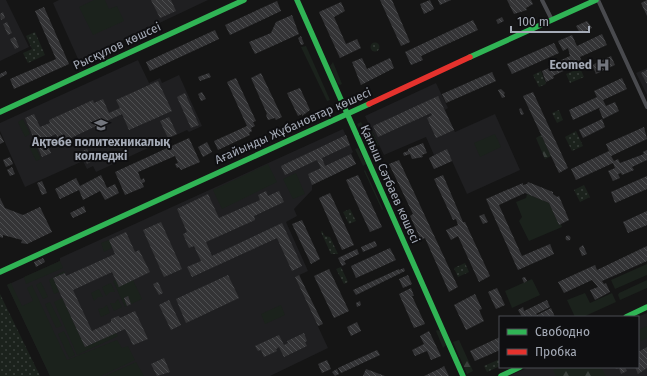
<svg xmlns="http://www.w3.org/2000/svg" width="647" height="376" viewBox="0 0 647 376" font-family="'Fira Sans',sans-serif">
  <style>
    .built { fill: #1f1f21 }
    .grass { fill: #1b221c }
    .forest { fill: url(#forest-firs) }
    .park { fill: url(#park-dots) }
    .building { fill: url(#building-back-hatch) }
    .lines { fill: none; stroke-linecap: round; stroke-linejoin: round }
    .street { stroke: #494a4e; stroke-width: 4 }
    .fast { stroke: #30b455; stroke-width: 5.5 }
    .jam { stroke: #e5322d; stroke-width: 5.5 }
    .labels { text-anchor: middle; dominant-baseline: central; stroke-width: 4; stroke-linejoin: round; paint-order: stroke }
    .street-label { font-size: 12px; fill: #a5abb7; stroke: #0f0f11 }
    .poi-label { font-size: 12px; font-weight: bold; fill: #a5abb7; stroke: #0f0f11; text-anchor: end }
  </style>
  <defs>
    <pattern id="forest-firs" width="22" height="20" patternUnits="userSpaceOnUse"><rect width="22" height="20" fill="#1b221c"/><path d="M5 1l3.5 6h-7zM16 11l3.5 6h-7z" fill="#393f3b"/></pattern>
    <pattern id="park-dots" width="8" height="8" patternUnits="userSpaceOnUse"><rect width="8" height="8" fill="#1b221c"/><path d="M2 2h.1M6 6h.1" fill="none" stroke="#393f3b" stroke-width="1.8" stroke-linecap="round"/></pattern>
    <pattern id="building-back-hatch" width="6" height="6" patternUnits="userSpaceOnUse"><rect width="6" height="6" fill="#343436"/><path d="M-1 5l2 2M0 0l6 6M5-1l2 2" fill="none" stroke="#4e4f51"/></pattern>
  </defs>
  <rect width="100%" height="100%" fill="#151515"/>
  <g class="built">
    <path d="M0,0H6L29,47L0,61Z"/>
    <path d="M59,0H208L79,61L53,3Z"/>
    <path d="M138,60L149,83L160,78L162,83L179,75L202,126L189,132L187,130L96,172L93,166L87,169L83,161L25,187L0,131V123Z"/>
    <path d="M647,68V95L636,73Z"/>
    <path d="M436,83L448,108L445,110L455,132L495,114L520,170L467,194L452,161L434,169L429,158L434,155L426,137L384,155L365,116Z"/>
    <path d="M343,129L353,152L351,154L356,164L312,185V190L294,209L297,216L286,222L308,271L295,277L328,348L270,376H50L7,285L60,261V258Z"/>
    <path d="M647,313V376H509L529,367H638L637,317Z"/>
  </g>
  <g class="grass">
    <path d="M94,0H105L109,9L117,6L124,21L93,35L79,7Z"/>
    <path d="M306,46L330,100L327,101L301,47Z"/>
    <path d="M333,62L342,84L340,85L338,84L330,66Z"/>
    <path d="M23,119L30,134L25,137L18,122Z"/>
    <path d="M361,122L370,139H364L357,124Z"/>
    <path d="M369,125L379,145L376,146L368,128Z"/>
    <path d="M495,134L501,147L480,157L474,143Z"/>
    <path d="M34,143L41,159L36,161L29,146Z"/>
    <path d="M358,148L366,164L363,166L355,149Z"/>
    <path d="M268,164L277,182L222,209L213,190Z"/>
    <path d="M365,170L383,209L382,210L364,171Z"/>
    <path d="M296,173L305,194L293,199L283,179Z"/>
    <path d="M527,194L549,203L559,225L561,224L562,227L529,241L519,221L522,217L516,202L526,198Z"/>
    <path d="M109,240L112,248L104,252L101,243Z"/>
    <path d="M60,261L63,268L26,284L24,277Z"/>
    <path d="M647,264V275L615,289L611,280Z"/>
    <path d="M64,271L65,273L53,278L59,292L54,294L49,280Z"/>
    <path d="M532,279L540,295L512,308L505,291Z"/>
    <path d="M116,280H133L142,299L131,304L128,296L124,298L127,306L125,307L113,281Z"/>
    <path d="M647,280V288L620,300L618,295L619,293Z"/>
    <path d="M41,282L48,297L43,299L36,285Z"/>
    <path d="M11,283L22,306L33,301L27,288L32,285L67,360L117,340L122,348L128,346L135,360L101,376H50L7,285Z"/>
    <path d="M111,283L115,292H110L106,296L102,287Z"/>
    <path d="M99,289L103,297H98L94,301L91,293Z"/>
    <path d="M585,293L590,303L612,293L616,302L583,317H575L567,300Z"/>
    <path d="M62,298L85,347L116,333L118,336L77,355L54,302Z"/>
    <path d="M118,299L122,307L114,311L110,303H115Z"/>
    <path d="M50,302L62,326L56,328L45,304Z"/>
    <path d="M107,305L110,313L101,317L98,309L103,308Z"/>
    <path d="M281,305L285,315L265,324L261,314Z"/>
    <path d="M647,326V338L641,341L638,330Z"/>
    <path d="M437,330L440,331L446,345L443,348L436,331Z"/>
    <path d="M64,331L75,355L69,358L58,334Z"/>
    <path d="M136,362L144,376H105Z"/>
  </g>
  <g class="forest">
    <path d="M541,135L551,156L545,159L536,138Z"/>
    <path d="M459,340L473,371L467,374L453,342Z"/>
    <path d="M560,367H601L606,376H556L553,370Z"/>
  </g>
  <g class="park">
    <path d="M35,32L45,55L28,63L23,53L32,49L26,36Z"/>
    <circle cx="375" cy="47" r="4.5"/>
    <path d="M580,68L584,77L570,83L566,74Z"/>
    <path d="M541,71L546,84L539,87L533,75Z"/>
    <path d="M559,110L563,120L557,123L552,113Z"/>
    <path d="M576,131L583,146L572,151L565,137Z"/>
    <path d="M584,185L590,197L580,202L574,190Z"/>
    <path d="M350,209L356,221L349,224L343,212Z"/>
    <path d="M322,231L325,236L330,237L338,254H331L321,232Z"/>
    <path d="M465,263L469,272L458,277L454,268Z"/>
    <path d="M341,267L348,282L344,284L336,269Z"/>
    <path d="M0,294L40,376H0Z"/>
    <path d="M500,359V366L487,372L484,366Z"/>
  </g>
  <g class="building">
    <path d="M151,0H171L176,11L160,18Z"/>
    <path d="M380,0H392L410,42L401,46Z"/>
    <path d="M430,0L434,9L424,14L420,4Z"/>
    <path d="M438,0H451L440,5Z"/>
    <path d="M507,0H531L533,4L526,8L527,10L514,14Z"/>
    <path d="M647,0V16L641,3Z"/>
    <path d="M277,1L281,11L230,35L225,25Z"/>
    <path d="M341,2L345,11L334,17L346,44L357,39L361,48L340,58L319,12Z"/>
    <path d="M44,7L69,64L14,89L10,79L56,59L35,11Z"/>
    <path d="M3,12L5,18L1,20L0,14Z"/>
    <path d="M292,15L299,34L255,54L249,42L271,33L276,22Z"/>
    <path d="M502,17L504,21L498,24L496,20Z"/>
    <path d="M473,20L478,30L421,56L423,60L411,65L405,52Z"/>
    <path d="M587,21L592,28L580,33L576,26Z"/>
    <path d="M7,22L12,33L8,35L3,24Z"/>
    <path d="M215,30L219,39L150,71L146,62Z"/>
    <path d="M602,34L607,45L580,57L582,62L553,76L554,78L546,82L542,71L549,68L548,66L570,56L568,48L563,51L558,41L572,35L577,46Z"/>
    <path d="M301,36L304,44L301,45L298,38Z"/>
    <path d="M15,37L19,47L15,49L10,39Z"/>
    <path d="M554,43L559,53L512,74L507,64Z"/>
    <path d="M611,56L615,65L596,74L592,65Z"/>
    <path d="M362,58L367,69L390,58L394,68L361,85L352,62Z"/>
    <path d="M647,70V84L641,73Z"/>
    <path d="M6,71L7,74L0,78V74Z"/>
    <path d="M492,72L496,81L446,103L442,94Z"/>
    <path d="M209,73L211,77L200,81L198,77Z"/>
    <path d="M261,73L282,117L276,120L275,118L268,120L266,115L267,114L251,78Z"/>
    <path d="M236,78L256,121L253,122L255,126L251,128L252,131L249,133L250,135L218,150L214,141L247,126L227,82Z"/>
    <path d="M622,78L627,89L603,100L606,106L615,102L619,111L603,119L599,109L601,107L573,120L569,110L597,97L594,91Z"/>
    <path d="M158,81L172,111L129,130L122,114L60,143L56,134L45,139L51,153L42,157L25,118L34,114L40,127L50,123L49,120L93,100L94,103L103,99L109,113L120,108L116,100Z"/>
    <path d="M300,88L310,110L302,116V114L298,116L287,93Z"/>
    <path d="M501,89L505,93L504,94L505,97L502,98L498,90Z"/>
    <path d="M202,92L206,99L201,101L198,94Z"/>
    <path d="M533,92L568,168L559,173L523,96Z"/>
    <path d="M185,93L199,125L191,128L177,97Z"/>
    <path d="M438,96L454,130L436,138L427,118L432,115L431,113L378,137L373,126Z"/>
    <path d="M521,108L524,114L521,115L519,109Z"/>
    <path d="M169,117L177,134L168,138L160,121Z"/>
    <path d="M602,119L605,127L583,138L579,130Z"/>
    <path d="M644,127L647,139L611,156L614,161L618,159L620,163L644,154L643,152L647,150V160L632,167L634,170L622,175L621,173L618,174L620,178L613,181L608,171L615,168L613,163L576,180L571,169L609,151L606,144Z"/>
    <path d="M0,134L4,142L0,144Z"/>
    <path d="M346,135L350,145L322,158L325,166L351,154L356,164L312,185L308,174L321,168L317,160L285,175L281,166Z"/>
    <path d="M189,138L200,162L181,170L179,167L177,168L175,164L178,163L175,156L138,172L141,180L144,178L145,182L142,183L144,187L125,195L115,172Z"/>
    <path d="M207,142L212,152L203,157L198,147Z"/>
    <path d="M423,143L427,153L422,155L423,157L412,159L410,154L404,156L403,153L408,151V149Z"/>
    <path d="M87,149L90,154L83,157L80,152Z"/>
    <path d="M447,149L452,161L434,169L429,158Z"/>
    <path d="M10,157L13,164L6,167L3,160Z"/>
    <path d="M90,157L92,161L87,164L85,160Z"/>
    <path d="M399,160L458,287L449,292L425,238L421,240L410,216L413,214L389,164Z"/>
    <path d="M12,167L15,174L10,176L7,170Z"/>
    <path d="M101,175L107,188L115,184L119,193L105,200L100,191L83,200L79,190L60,199L55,189L76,178L80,186Z"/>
    <path d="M358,175L382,227L370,232L346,180Z"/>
    <path d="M443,175L463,222H465L490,276L479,282L458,236L451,240L446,230L458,225L456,219L453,220L434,179Z"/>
    <path d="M647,176V189L615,203L611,192Z"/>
    <path d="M42,181L47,193L42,195L37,183Z"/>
    <path d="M528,182L553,192V194L557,197L559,196L569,220L559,225L549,203L525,193L499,205L522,256L550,244L554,254L518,270L486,199L523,183V185L527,184Z"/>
    <path d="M266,191L268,196L279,191L284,202L254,216L255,220L206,242L212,256L282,223L302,266L292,271L277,238L192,277L187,267L201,261L194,246L189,248L183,234L187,232L177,209L208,194L219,218L260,200L258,195Z"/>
    <path d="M330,193L354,245L342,250L319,198Z"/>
    <path d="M0,198L5,208L23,215L40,207L52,232L27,244L21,243L22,240L3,235V238L0,237Z"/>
    <path d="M84,206L86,212L73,218L70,213Z"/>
    <path d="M647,211V225L628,233L623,222Z"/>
    <path d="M484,214L488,222L483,224L479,216Z"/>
    <path d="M302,220L320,259L311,264L292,224Z"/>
    <path d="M161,222L182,269L164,277L143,230Z"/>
    <path d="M126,232L135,252L139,250L150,272L119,287L112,272L73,290L92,331L111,322V319L118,316L120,318L135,311L148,339L133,345L125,329L85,347L53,278L65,273L66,276L115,254L109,240Z"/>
    <circle cx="568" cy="238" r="2.5"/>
    <path d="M375,241L377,246L363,252L361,247Z"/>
    <path d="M583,245L587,254L582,256L579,248Z"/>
    <path d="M647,246V261L602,281L604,284L606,283L610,292L595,300L590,290L598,287L592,280L564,293L558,282L595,265L597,270Z"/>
    <path d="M390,248L396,260L356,278L351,266Z"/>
    <path d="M357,249L359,254L344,261L346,264L342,266L338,258Z"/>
    <path d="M43,258L45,262L36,267L34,262Z"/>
    <path d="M404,268L405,271L356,295L353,290L399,269V270Z"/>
    <path d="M329,269L349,311L334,318L314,276Z"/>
    <path d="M228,275L239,298L186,323L176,299Z"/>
    <path d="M299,275L323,324L318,326L295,277Z"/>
    <path d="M408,275L412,284L403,288L399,279Z"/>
    <path d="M525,277L527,281L524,283L522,278Z"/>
    <path d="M158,282L163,293L159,295L153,284Z"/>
    <path d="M411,288L414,296H412L425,324L414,328L399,294Z"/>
    <path d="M497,288L505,305L496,309L488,292Z"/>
    <path d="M475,294L482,309L479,310L484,321L466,330L454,305Z"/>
    <path d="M128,296L131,304L127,306L124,298Z"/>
    <path d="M169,300L181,325L171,330L159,305Z"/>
    <path d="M547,300L550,307L536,314L537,315L551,308L555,317H522L518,310L523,307L524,311Z"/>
    <path d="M360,301L361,305L357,307L356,303Z"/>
    <path d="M357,322L361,331L351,336L347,327Z"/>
    <path d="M429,331L441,356L431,360L427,351L415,356L412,350L424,344L420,336Z"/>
    <path d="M304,333L307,341L305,342L307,346L284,357L279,347L276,349L277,351L264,357L261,350L258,351L255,346L279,335L284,345L288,343L287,341Z"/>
    <path d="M500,337V350L475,361L470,351Z"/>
    <path d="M647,347V368L638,374L635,367H638L639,363L638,352Z"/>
    <path d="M377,350L380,355L341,373L338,368Z"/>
    <path d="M164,358L170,372L157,376L151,364Z"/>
    <path d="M327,360L331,369L322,373L318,364Z"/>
    <path d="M444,366L449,376H424L441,368Z"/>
    <path d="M615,367H625L627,371L621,374L619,368L616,369Z"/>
    <path d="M337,369L339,374L335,376L332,372Z"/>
    <path d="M366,369L385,376H363Z"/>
  </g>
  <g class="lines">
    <g class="street">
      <path d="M542,0L552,20"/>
      <path d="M598,0L647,107"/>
    </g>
    <g class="fast">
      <path d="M297,0L463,376"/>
      <path d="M470,57L596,0"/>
      <path d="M0,112L244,0"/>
      <path d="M0,272L369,104"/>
      <path d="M626,317L647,307"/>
      <path d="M501,376L520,367"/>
    </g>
    <path class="jam" d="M369,104L470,57"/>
  </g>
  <defs>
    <g id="hospital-bare" transform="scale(1.08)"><path d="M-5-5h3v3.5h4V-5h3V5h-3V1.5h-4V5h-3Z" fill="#73767e" stroke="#0f0f11" stroke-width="2.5" paint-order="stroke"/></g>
    <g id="university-bare" transform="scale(1.08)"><path d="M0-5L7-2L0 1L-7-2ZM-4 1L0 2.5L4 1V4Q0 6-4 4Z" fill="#73767e" stroke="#0f0f11" stroke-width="2.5" paint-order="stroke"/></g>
  </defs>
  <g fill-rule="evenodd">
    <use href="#hospital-bare" x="603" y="65"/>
    <use href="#university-bare" x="101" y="125"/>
  </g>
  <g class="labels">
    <g class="street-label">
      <text transform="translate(117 46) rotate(-25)">Рысқұлов көшсеі</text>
      <text transform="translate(293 126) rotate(-24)">Ағайынды Жұбановтар көшесі</text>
      <text transform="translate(390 184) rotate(66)">Қаныш Сәтбаев көшесі</text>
    </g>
    <g class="poi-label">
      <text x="592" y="65">Ecomed</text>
      <text x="101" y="142" text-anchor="middle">Ақтөбе политехникалық<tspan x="101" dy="14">колледжі</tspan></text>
    </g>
  </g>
  <rect x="499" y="316" width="140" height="52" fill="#0f0f11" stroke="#4b4d53"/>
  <rect x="507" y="329" width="20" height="6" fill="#30b455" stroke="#4b4d53"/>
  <text x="535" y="336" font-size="12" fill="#a5abb7">Свободно</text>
  <rect x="507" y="349" width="20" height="6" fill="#e5322d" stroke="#4b4d53"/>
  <text x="535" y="356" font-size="12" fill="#a5abb7">Пробка</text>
  <path d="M511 26v6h78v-6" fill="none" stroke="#a5abb7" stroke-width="2"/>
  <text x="517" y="26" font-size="12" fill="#a5abb7" stroke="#0f0f11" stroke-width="3" paint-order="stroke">100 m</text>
</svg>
